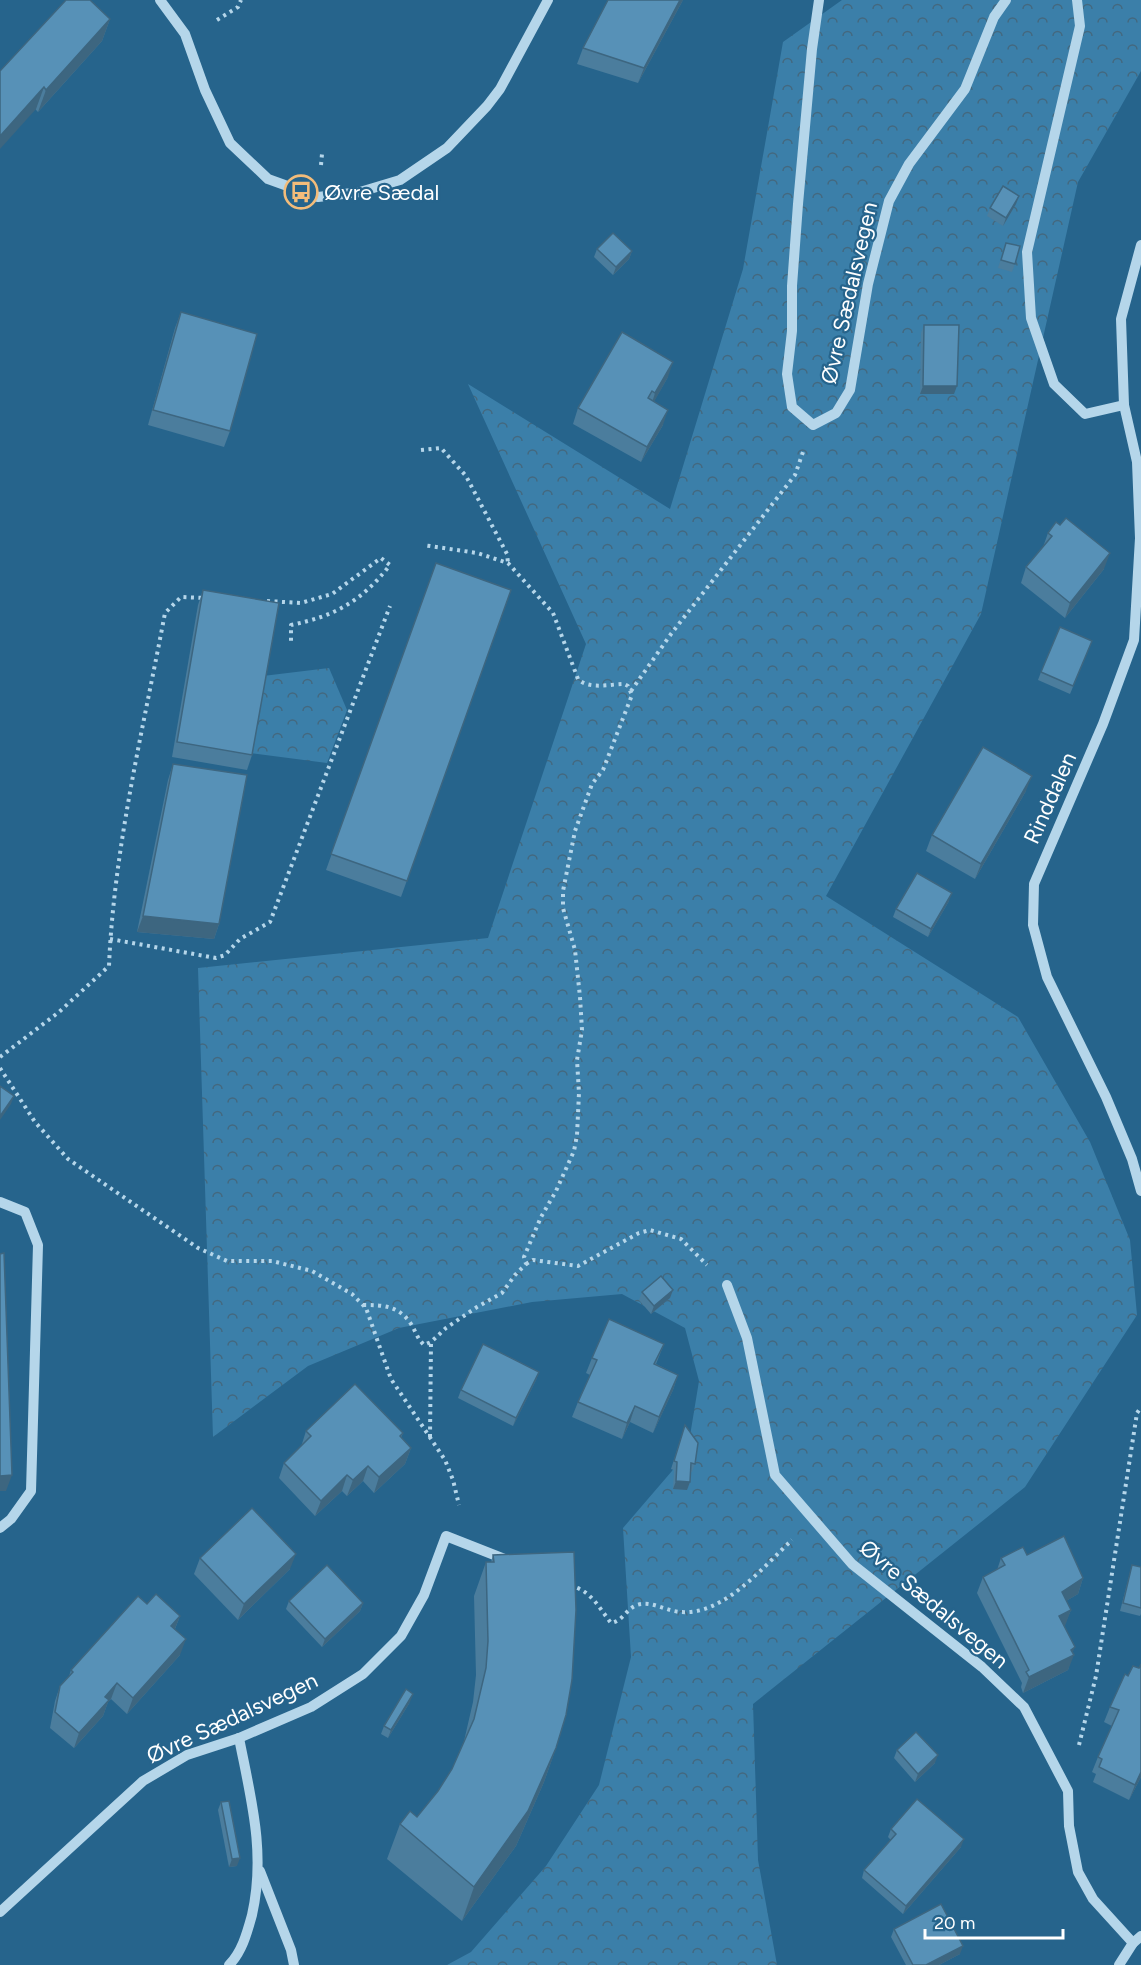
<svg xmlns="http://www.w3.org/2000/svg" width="1141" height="1965" viewBox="0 0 1141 1965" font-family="Figtree,sans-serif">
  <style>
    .forest { fill: url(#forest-crowns) }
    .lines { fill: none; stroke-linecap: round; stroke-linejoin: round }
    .path { stroke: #b5d6ea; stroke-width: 4; stroke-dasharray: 3 4.5; stroke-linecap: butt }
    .minor { stroke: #b5d6ea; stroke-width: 10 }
    .wall { fill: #4b7d9d }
    .shaded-wall { fill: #3d6680 }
    .building { fill: #5791b7; stroke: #3d6680; stroke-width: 1.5 }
    .labels { text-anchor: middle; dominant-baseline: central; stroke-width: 4.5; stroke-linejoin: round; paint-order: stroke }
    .poi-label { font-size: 22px; fill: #fff; stroke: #26648c; text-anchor: start }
    .street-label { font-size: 22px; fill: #fff; stroke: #26648c }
  </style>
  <defs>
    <pattern id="forest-crowns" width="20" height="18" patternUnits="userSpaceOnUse" patternTransform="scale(1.5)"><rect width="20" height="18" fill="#3b7fa9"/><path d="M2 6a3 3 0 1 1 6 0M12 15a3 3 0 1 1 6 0" fill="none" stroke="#43687f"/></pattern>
  </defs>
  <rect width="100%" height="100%" fill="#26648c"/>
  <g class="forest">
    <path d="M842,0H1141V71L1078,182L981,614L826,896L1018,1017L1090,1142L1130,1240L1137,1315L1025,1487L753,1704L758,1860L777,1965H447L471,1952L546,1866L599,1785L631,1657L623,1528L672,1471L689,1442L699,1381L685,1328L622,1294L532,1302L399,1328L308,1366L213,1437L198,968L488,938L586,644L468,384L670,509L743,269L783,42Z"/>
    <path d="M329,668L347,710L327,763L250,753L263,676Z"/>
  </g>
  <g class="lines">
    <g class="path">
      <path d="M217,20L238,7L241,0"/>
      <path d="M321,165L322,154"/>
      <path d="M421,450L441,448L466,476L507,554L508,563"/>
      <path d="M267,601L301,603L332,594L381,558L390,565C362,601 335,616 291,625V645"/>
      <path d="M631,691L671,634L795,475L803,452"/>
      <path d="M110,939L216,958L225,955L240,939L270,922L390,606"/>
      <path d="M0,1057L59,1012L109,966C114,847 143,730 165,613L181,597L206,598"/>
      <path d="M0,1068L35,1122L68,1159L198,1248L227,1261H272L312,1271L352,1294L366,1308L391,1379L445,1460L453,1480L459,1505"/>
      <path d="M526,1264L533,1260L578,1266L639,1233L650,1230L681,1239L707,1265"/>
      <path d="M363,1305C384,1305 399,1306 411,1324C416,1332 417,1338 424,1345L431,1342L446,1328L477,1307L502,1293L515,1275L526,1264L524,1257L541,1217L556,1191L574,1151L577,1135L579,1093L577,1060L582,1030L580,997L575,950L563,908V891L575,831L592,784L603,770L632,695L628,686L624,684C610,684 589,690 578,679L553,613L508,563L477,553L423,545"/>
      <path d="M430,1437L431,1342"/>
      <path d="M570,1586C590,1589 600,1609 611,1623C623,1621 626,1609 637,1605C652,1600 667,1612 682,1612C724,1615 764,1566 792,1540"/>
      <path d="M1079,1745L1096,1676L1137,1413L1141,1407"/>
    </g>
    <g class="minor">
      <path d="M160,0L185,34L205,90L230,143L268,179L318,197L360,192L400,180L447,148L487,106L500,89L548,0"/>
      <path d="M819,0L812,49L798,204L792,286V331L787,374L792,407L813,425L836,413L850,390L868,284L889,201L909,164L965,89L994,17L1006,0"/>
      <path d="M1077,0L1080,26L1027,252L1031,318L1054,384L1085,414L1124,405"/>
      <path d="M1141,245L1121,319L1124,405L1137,462L1140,538L1134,640L1103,724L1034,884L1033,925L1047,977L1106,1097L1132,1159L1141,1191"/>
      <path d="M0,1202L25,1212L38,1245L31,1491L11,1519L0,1528"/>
      <path d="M727,1285L747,1338L775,1475L852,1564L982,1667L1024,1707L1068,1791L1069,1826L1078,1872L1093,1899L1133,1943"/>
      <path d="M260,1871L291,1950L294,1965"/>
      <path d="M0,1912L143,1781L187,1755L239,1738L311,1707L363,1674L401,1636L424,1595L446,1536L507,1560"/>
      <path d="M229,1965C242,1952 247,1933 252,1915C266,1853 251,1799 239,1738"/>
      <path d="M1119,1965L1133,1943L1141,1936"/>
    </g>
  </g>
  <g class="wall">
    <path d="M683,0L638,83L577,64L583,48Z"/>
    <path d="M110,19L102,41L38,112L0,71Z"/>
    <path d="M1016,204L1003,226L987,216L990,208Z"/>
    <path d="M1006,243L1015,264L1012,272L998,268Z"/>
    <path d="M597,249L632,251L629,259L613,275L594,257Z"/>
    <path d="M181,312L230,431L224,447L148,425L175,328Z"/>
    <path d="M924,325L954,394H920L921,333Z"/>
    <path d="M668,377L654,401L663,425L641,462L573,424L578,408Z"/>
    <path d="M1048,533L1104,569L1065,618L1021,583L1026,567L1043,547Z"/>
    <path d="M436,563L511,590L401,897L326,870Z"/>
    <path d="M203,590L252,755L247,770L172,757L198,605Z"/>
    <path d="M1092,641L1070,694L1038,680L1041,672Z"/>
    <path d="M173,764L219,924L214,939L137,932L168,780Z"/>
    <path d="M1026,791L975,879L926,851L932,835Z"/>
    <path d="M949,901L928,937L893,917L896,909Z"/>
    <path d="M673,1290L670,1298L651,1314L639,1300L642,1292Z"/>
    <path d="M664,1344L656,1364L678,1375L673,1390L653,1433L630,1422L622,1439L572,1417L578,1402L590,1375L586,1373L592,1358Z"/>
    <path d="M539,1372L536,1380L513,1426L458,1398L461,1390Z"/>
    <path d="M685,1425L695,1464L692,1472H691L690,1482L687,1490L673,1489L674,1470L671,1469Z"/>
    <path d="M306,1431L403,1433L401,1438L411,1448L405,1464L374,1493L363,1481L347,1496L342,1491L315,1516L279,1478L284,1463L301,1447Z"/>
    <path d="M493,1555L556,1748L544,1782L516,1846L462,1921L387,1859L400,1824L417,1817L438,1791L452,1769L464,1741L473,1702L476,1675L474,1596L486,1562H491Z"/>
    <path d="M1027,1555L1083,1578L1078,1594L1066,1601L1071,1610L1064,1626L1073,1653L1068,1670L1023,1693L1021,1687L1022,1683L977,1593L983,1577L997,1570L1001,1558Z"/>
    <path d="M200,1558L290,1569L238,1620L194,1574Z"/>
    <path d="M1132,1565L1141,1567V1614L1140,1616L1120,1611Z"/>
    <path d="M289,1601L363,1603L360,1611L322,1647L286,1609Z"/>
    <path d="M147,1604L180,1616L175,1629L180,1655L127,1714L111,1699L108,1702L103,1716L74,1748L50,1728L55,1701L60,1686L69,1676L71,1670Z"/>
    <path d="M1141,1664V1777L1129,1800L1093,1782L1096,1774L1092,1772L1098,1757L1112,1726L1104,1722L1110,1707L1128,1676L1139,1668Z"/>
    <path d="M410,1702L388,1738L381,1734L384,1726Z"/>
    <path d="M897,1750L935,1763L915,1782L894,1758Z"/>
    <path d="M221,1802L237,1866L229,1867L218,1810Z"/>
    <path d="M891,1829L961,1847L903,1914L862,1878L864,1870L891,1840L888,1837Z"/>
    <path d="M894,1929L960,1954L939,1965H906L891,1937Z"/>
  </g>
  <g class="shaded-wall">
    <path d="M680,0H683L638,83L644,68Z"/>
    <path d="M110,19L102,41L38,112L46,90Z"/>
    <path d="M44,87L36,109L0,149V136Z"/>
    <path d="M1019,196L1016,204L1003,226L1006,218Z"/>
    <path d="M632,251L629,259L613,275L616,267Z"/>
    <path d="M673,362L668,377L650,409L655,393Z"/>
    <path d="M923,386H957L954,394H920Z"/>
    <path d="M668,410L663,425L641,462L647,447Z"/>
    <path d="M1110,553L1104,569L1065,618L1070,603Z"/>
    <path d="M1032,776L1026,791L975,879L981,864Z"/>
    <path d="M952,893L949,901L928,937L931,929Z"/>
    <path d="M143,916L219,924L214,939L137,932Z"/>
    <path d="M14,1096L11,1104L0,1120V1116Z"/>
    <path d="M673,1290L670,1298L651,1314L654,1306Z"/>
    <path d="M539,1372L536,1380L513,1426L516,1418Z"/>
    <path d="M678,1375L673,1390L653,1433L659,1417Z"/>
    <path d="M635,1406L630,1422L622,1439L627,1423Z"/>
    <path d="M411,1448L405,1464L374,1493L379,1477Z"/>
    <path d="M368,1466L363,1481L347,1496L353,1480Z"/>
    <path d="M12,1475L6,1491H0V1476Z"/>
    <path d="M347,1475L342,1491L315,1516L321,1501Z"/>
    <path d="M676,1481L690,1482L687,1490L673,1489Z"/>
    <path d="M296,1554L290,1569L238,1620L244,1604Z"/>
    <path d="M1083,1578L1078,1594L1056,1607L1062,1592Z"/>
    <path d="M363,1603L360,1611L322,1647L325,1639Z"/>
    <path d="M1071,1610L1065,1626L1053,1631L1059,1616Z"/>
    <path d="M180,1616L174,1631L171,1626Z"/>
    <path d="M186,1639L180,1655L127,1714L133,1698Z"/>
    <path d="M1075,1647L1071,1656L1074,1655L1068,1670L1023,1693L1029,1677Z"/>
    <path d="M117,1683L111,1699L108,1702L103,1716L74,1748L79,1733L105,1697Z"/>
    <path d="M413,1694L410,1702L388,1738L391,1730Z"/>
    <path d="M556,1748L544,1782L516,1846L462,1921L474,1887Z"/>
    <path d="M938,1755L935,1763L915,1782L918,1774Z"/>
    <path d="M1141,1772V1777L1129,1800L1135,1785Z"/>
    <path d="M964,1839L961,1847L903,1914L906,1906Z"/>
    <path d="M240,1858L237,1866L229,1867L232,1859Z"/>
    <path d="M963,1946L960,1954L939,1965H926Z"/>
  </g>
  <g class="building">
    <path d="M66,0H90L110,19L46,90L44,87L0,136V71Z"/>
    <path d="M608,0H680L644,68L583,48Z"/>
    <path d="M1003,186L1019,196L1006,218L990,208Z"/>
    <path d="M613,233L632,251L616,267L597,249Z"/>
    <path d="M1006,243L1020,246L1015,264L1001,260Z"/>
    <path d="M181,312L257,334L230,431L153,410Z"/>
    <path d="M924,325H959L957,386H923Z"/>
    <path d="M622,332L673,362L655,393L652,391L648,398L668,410L647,447L578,408Z"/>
    <path d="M1066,518L1110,553L1070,603L1026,567L1052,536L1048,533L1056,522L1060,525Z"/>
    <path d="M436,563L511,590L407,881L331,854Z"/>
    <path d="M203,590L279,603L252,755L177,742Z"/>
    <path d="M1060,627L1092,641L1073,686L1041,672Z"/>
    <path d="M983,747L1032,776L981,864L932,835Z"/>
    <path d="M173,764L247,775L219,924L143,916Z"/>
    <path d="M917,873L952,893L931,929L896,909Z"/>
    <path d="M0,1086L14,1096L0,1116Z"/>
    <path d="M4,1253L12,1475L0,1476V1254Z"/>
    <path d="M661,1276L673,1290L654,1306L642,1292Z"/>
    <path d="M609,1319L664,1344L654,1364L678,1375L659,1417L635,1406L627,1423L578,1402L597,1360L592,1358Z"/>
    <path d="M483,1344L539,1372L516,1418L461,1390Z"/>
    <path d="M355,1384L403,1433L400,1436L411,1448L379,1477L368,1466L353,1480L347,1475L321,1501L284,1463L311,1436L306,1431Z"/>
    <path d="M685,1425L698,1443L695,1464L691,1463L690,1482L676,1481L677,1462L674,1461Z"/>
    <path d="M252,1508L296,1554L244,1604L200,1558Z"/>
    <path d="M1064,1536L1083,1578L1062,1592L1071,1610L1059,1616L1075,1647L1071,1650L1074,1655L1029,1677L1026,1672L1029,1670L983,1577L1005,1565L1001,1558L1023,1547L1027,1555Z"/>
    <path d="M574,1552L576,1610L572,1680L566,1715L556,1748L528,1811L474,1887L400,1824L410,1811L417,1817L438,1791L452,1769L474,1719L486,1668L488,1641L486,1562H494L493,1555Z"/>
    <path d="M327,1565L363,1603L325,1639L289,1601Z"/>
    <path d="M1132,1565L1141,1567V1608L1123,1603Z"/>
    <path d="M156,1594L180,1616L171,1626L186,1639L133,1698L117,1683L105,1697L109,1700L79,1733L55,1712L60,1686L73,1672L71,1670L138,1596L147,1604Z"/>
    <path d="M1141,1664V1772L1135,1785L1099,1767L1102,1759L1098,1757L1119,1710L1110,1707L1125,1674L1128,1676L1133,1666L1139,1668Z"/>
    <path d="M406,1689L413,1694L391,1730L384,1726Z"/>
    <path d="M916,1732L938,1755L918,1774L897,1750Z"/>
    <path d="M917,1799L964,1839L906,1906L864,1870L896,1834L891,1829Z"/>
    <path d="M229,1801L240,1858L232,1859L221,1802Z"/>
    <path d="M941,1904L963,1946L926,1965H913L894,1929Z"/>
  </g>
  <defs>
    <g id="bus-ring" transform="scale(1.725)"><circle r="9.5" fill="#26648c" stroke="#f3bc7a" stroke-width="1.5"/><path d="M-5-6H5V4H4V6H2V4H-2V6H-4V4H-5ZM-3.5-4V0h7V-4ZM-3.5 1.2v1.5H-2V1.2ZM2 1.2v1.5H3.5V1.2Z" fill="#f3bc7a"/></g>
  </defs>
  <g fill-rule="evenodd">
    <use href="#bus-ring" x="301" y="192"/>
  </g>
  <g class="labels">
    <g class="poi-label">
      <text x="324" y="192">Øvre Sædal</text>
    </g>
    <g class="street-label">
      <text transform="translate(849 293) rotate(-77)">Øvre Sædalsvegen</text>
      <text transform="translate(1050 798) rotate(-66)">Rinddalen</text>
      <text transform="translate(934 1604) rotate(40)">Øvre Sædalsvegen</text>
      <text transform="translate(232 1718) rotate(-25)">Øvre Sædalsvegen</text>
    </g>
  </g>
  <path d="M925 1929v9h138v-9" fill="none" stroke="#ffffff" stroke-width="3"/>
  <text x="934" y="1929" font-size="18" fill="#ffffff" stroke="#26648c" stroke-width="4.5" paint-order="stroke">20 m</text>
</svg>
